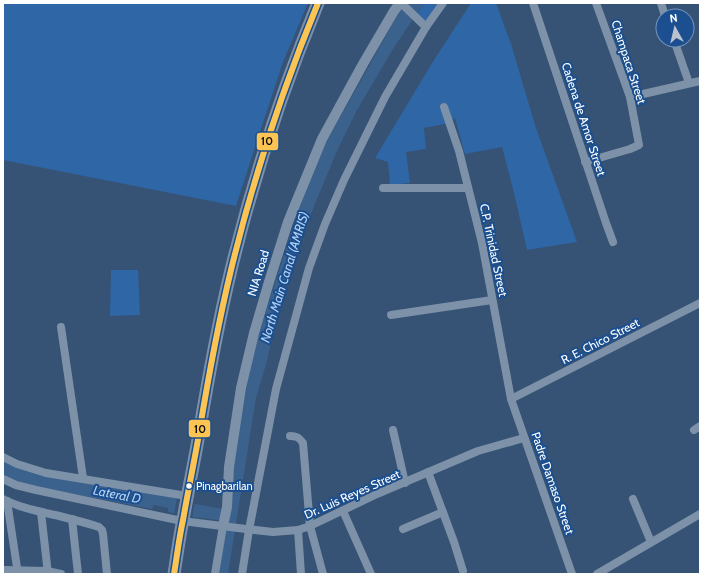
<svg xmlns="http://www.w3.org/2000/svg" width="703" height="577" viewBox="0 0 703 577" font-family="Cabin,sans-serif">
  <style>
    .green { fill: #2f66a5 }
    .water { fill: #3b618d }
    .pier { fill: #365274 }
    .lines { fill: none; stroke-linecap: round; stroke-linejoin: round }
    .minor { stroke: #7d92a8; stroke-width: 8 }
    .tertiary { stroke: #7d92a8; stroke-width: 10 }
    .trunk { stroke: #7e90a7; stroke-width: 13 }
    .bus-1-casing { stroke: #1b4f8f; stroke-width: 9 }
    .bus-1 { stroke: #fcc553; stroke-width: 6 }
    .bus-dot { fill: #fff; stroke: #1b4f8f; stroke-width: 1.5 }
    .labels { text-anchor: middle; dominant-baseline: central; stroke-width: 4; stroke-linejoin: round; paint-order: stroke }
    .bus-label { font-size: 11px; fill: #fff; stroke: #1b4f8f; text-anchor: start }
    .street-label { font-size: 12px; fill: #fff; stroke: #1b4f8f }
    .water-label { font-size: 13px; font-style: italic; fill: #b5d3f5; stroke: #1b4f8f }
    .line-badge { stroke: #1b4f8f; stroke-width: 1.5 }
    .pale-badge-label { font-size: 11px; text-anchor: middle; font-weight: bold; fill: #111 }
  </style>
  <rect width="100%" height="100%" fill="#365274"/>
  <g class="green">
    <path d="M3,3H308L283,62L257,141L236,206L3,160Z"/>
    <path d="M424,3H440L426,23L417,14Z"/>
    <path d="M471,3H496L511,44L536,128L577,242L527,250L514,193L502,147L465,154L455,118L445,124L424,128L426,149L406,152L410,183L390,185L388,162L375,158L434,60Z"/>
    <path d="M111,270H138L140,315L110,316Z"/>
  </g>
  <path class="water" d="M406,3H424L393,49L356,112L337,151L303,233L279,305L267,361L256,398L228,574H219L227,521L192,517L168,512V508L154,505L152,509L37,487L12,479L3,475V460L171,497L190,503L229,510L234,452L255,345L299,209L324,146L400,11Z"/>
  <path class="pier" d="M177,498L195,502L192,518L174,514Z"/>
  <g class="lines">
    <g class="minor">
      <path d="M401,3L426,27"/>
      <path d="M533,3L606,223L613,242"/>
      <path d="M661,3L665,16"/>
      <path d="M674,40L689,83"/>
      <path d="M630,97L700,81"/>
      <path d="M444,107L459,151L482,243L511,399L572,574"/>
      <path d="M585,162L630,149L639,145L630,97L596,3"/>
      <path d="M383,188H468"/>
      <path d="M391,315L492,300"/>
      <path d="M61,327L83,478"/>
      <path d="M511,399L700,303"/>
      <path d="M393,430L405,483"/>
      <path d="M694,430L700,426"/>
      <path d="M290,436C296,436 299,437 303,443L310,526L323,574"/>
      <path d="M3,457L17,464L46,473L187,496"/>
      <path d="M428,472L454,542L463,571"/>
      <path d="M3,479L16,485L36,490L182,521L246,529L273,532L298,530L310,526L377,494L478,451L524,438"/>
      <path d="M3,499C22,509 43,512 63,517C75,520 87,523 99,527L102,530L103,534L107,574"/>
      <path d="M633,499L651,542"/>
      <path d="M7,501L18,574"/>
      <path d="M343,511L371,574"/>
      <path d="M41,512L48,574"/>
      <path d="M72,519L78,574"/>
      <path d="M403,529L443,512"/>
      <path d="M298,530L301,574"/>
      <path d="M3,570L47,571L61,574"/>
      <path d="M215,574L223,526"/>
      <path d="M242,574L249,530L276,389L309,268L325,224L344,180L385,97L426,27L443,3"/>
      <path d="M597,574L700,514"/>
    </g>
    <path class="tertiary" d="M223,526L227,507L229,467L241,388L254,333L269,282L288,222L322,139L363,64L394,11L400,3"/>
    <path class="trunk" d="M174,574C177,556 179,538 183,520C188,491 194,463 199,434C208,379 218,324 231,270C253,179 282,90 318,3"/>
    <g class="bus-1-casing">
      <path id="bus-1" d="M174,574C177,556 179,538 183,520C188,491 194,463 199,434C208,379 218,324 231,270C253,179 282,90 318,3"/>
    </g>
    <use href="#bus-1" class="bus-1"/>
  </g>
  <circle class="bus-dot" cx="189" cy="486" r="3.5"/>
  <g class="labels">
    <g class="bus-label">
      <text x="196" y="486">Pinagbarilan</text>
    </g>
    <g class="street-label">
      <text transform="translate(629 62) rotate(72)">Champaca Street</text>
      <text transform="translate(584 119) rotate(72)">Cadena de Amor Street</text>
      <text transform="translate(494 250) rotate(78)">C.P. Trinidad Street</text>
      <text transform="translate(258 273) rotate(-73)">NIA Road</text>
      <text transform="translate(600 341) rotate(-27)">R. E. Chico Street</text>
      <text transform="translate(553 483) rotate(71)">Padre Damaso Street</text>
      <text transform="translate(352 494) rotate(-24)">Dr. Luis Reyes Street</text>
    </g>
    <g class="water-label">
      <text transform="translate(284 277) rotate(-73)">North Main Canal (AMRIS)</text>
      <text transform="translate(117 494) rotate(11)">Lateral D</text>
    </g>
  </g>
  <g class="line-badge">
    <rect x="256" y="132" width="23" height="19" rx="4" fill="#fcc553"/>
    <rect x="188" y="419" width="23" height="19" rx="4" fill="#fcc553"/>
  </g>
  <g class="pale-badge-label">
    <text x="267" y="145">10</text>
    <text x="200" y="433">10</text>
  </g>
  <rect width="703" height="577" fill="none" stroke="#ffffff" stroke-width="8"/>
  <g transform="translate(675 28) rotate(352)"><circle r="19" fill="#1b4f8f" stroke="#7695bc"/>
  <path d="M0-3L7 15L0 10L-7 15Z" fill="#b9c2ce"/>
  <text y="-6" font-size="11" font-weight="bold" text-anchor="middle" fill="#ffffff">N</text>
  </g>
</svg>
